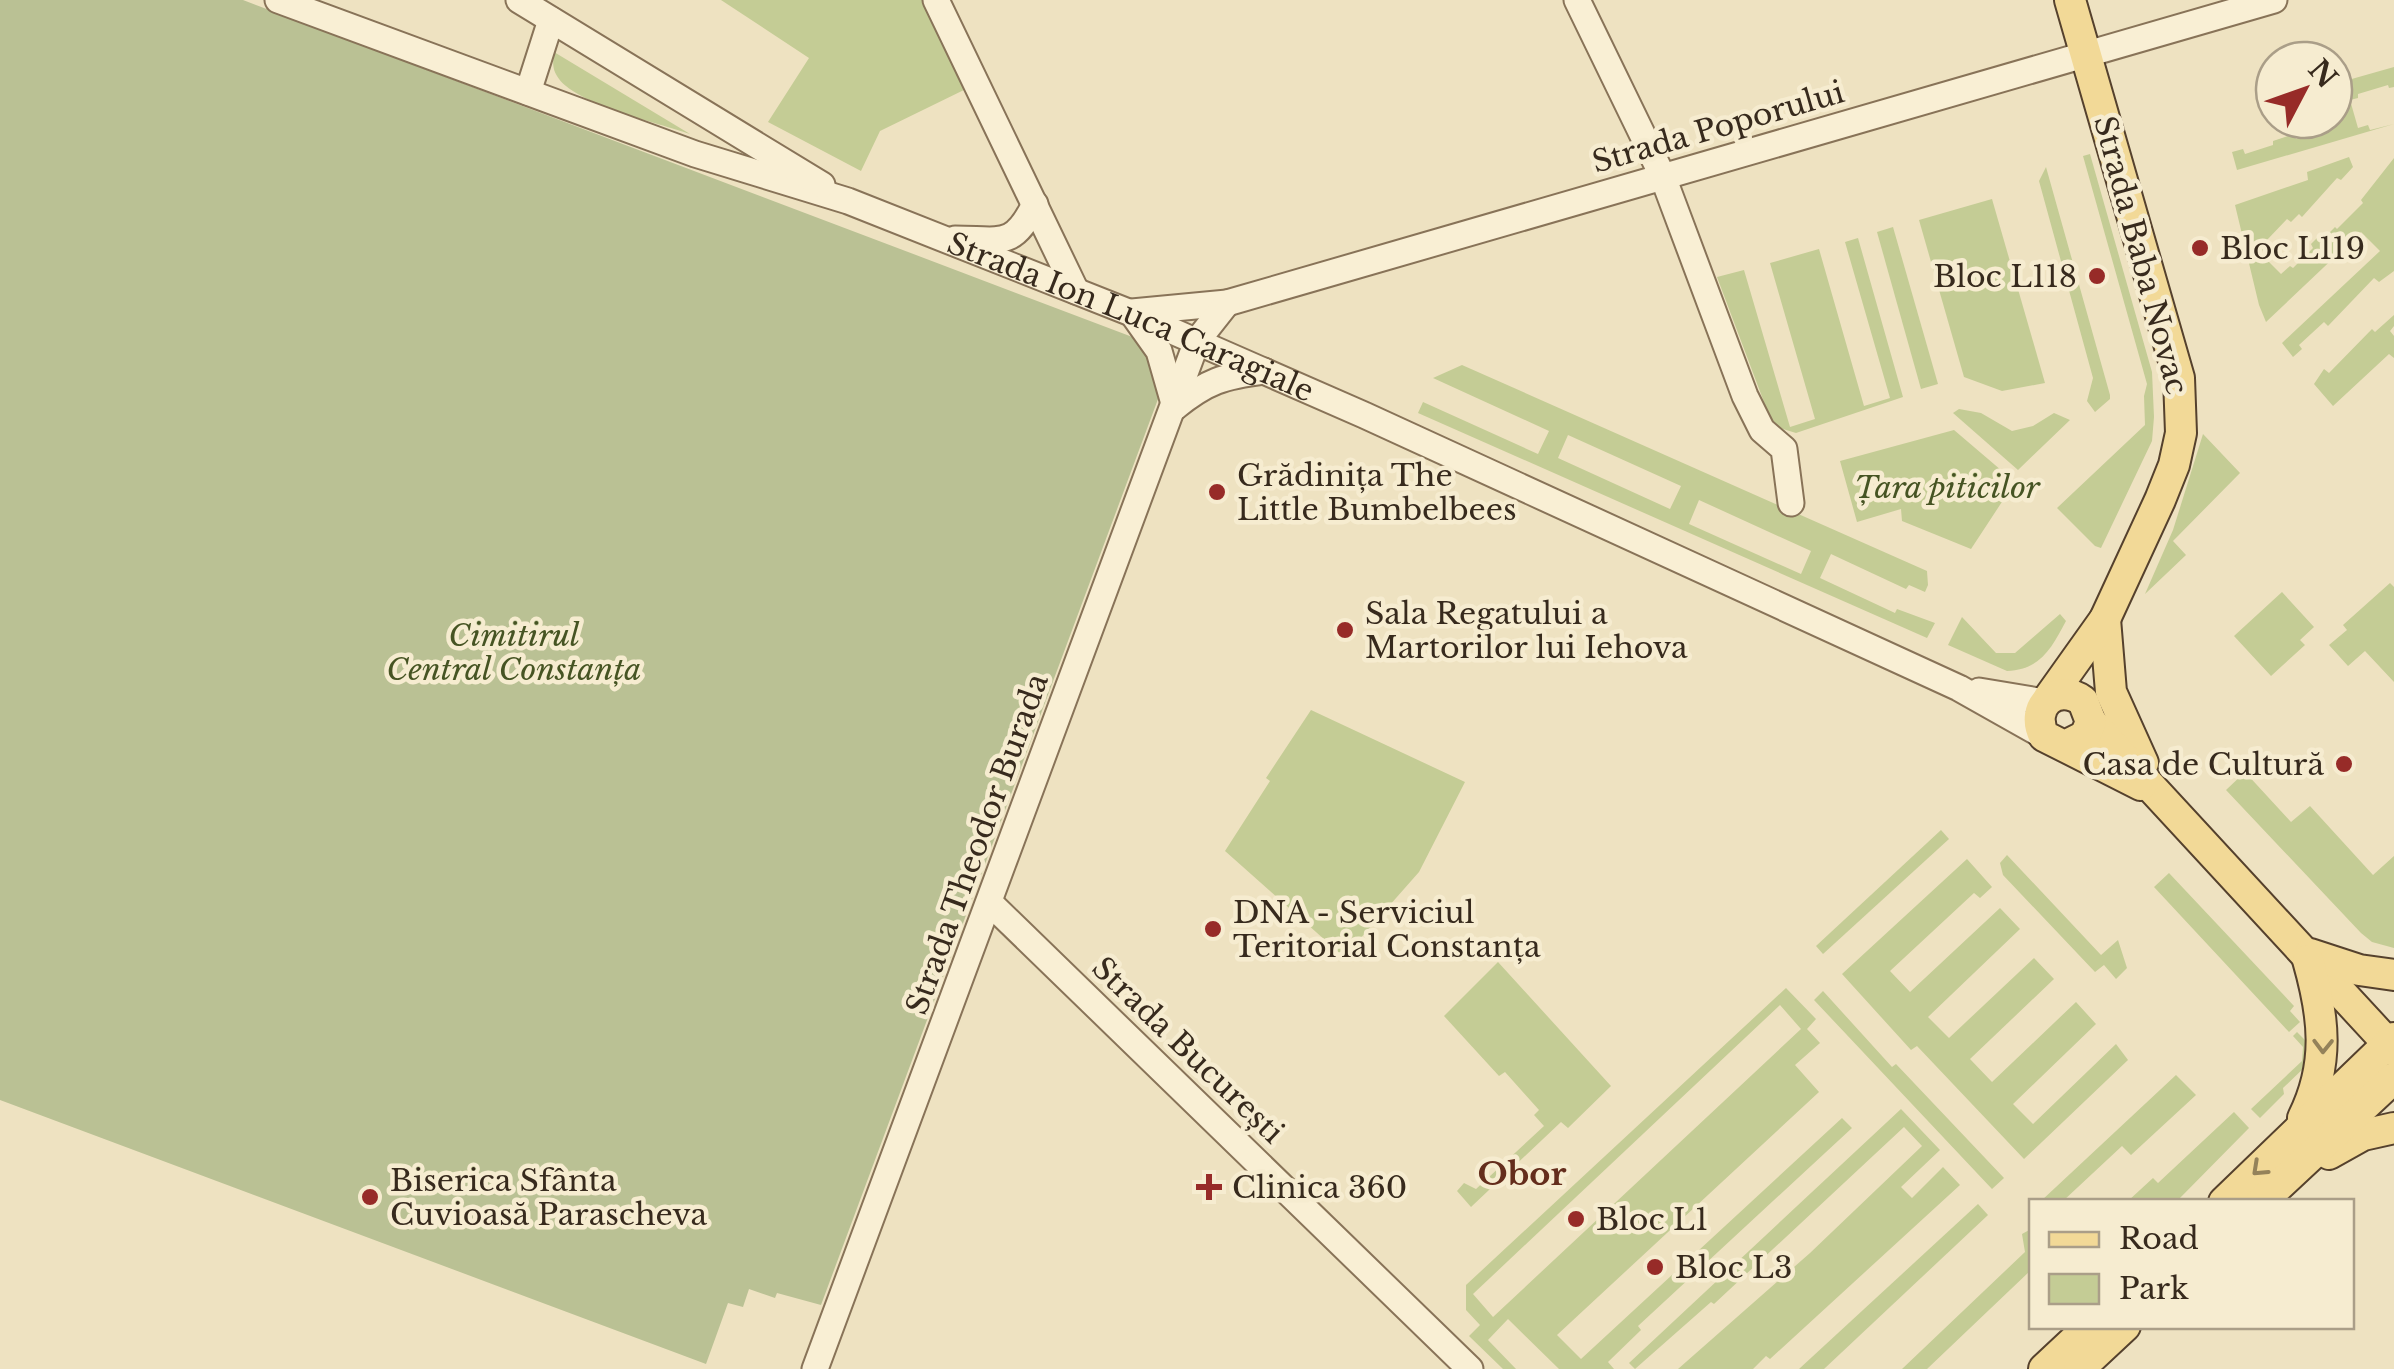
<svg xmlns="http://www.w3.org/2000/svg" width="2394" height="1369" viewBox="0 0 2394 1369" font-family="'Libre Baskerville',serif">
  <style>
    .green { fill: #c4cc95; fill-rule: evenodd }
    .cemetery { fill: #bac194 }
    .lines { fill: none; stroke-linecap: round; stroke-linejoin: round }
    .minor-casing { stroke: #887358; stroke-width: 29 }
    .major-casing { stroke: #55412d; stroke-width: 34 }
    .minor { stroke: #f9efd4; stroke-width: 25 }
    .major { stroke: #f2d997; stroke-width: 30 }
    .oneway { stroke: #94825a }
    .poi-dot { fill: #972b28; stroke: #f6ecd0; stroke-width: 4 }
    .labels { text-anchor: middle; dominant-baseline: central; stroke-width: 9; stroke-linejoin: round; paint-order: stroke }
    .street-label { font-size: 30px; fill: #372a1d; stroke: #f6ecd0 }
    .poi-label { font-size: 30px; fill: #372a1d; stroke: #f6ecd0; text-anchor: start }
    .park-label { font-size: 30px; font-style: italic; fill: #465423; stroke: #f6ecd0 }
    .neighbourhood-label { font-size: 32px; font-weight: bold; fill: #642d1c; stroke: #f6ecd0 }
  </style>
  <rect width="100%" height="100%" fill="#eee2c1"/>
  <g class="green">
    <path d="M721,0H923L968,88L880,131L861,171L768,122L809,58Z"/>
    <path d="M554,52L690,134C659,123 573,104 557,76C552,68 553,61 554,52Z"/>
    <path d="M2394,67V87L2389,88L2388,85L2358,94V98L2350,100L2358,128L2368,125L2370,130L2394,124L2237,170L2232,152L2243,149L2245,154L2273,145V141L2294,134L2296,139L2334,125V84Z"/>
    <path d="M2090,154L2152,372L2154,417L2152,441L2101,548L2095,546L2057,508L2145,425L2144,396L2147,384L2083,156Z"/>
    <path d="M2349,157L2353,167L2341,180L2337,178L2302,217L2299,214L2291,222L2287,219L2267,240L2269,243L2260,253L2281,274L2290,266L2293,268L2313,248L2311,244L2319,236L2323,239L2335,227L2337,229L2363,203L2361,200L2394,158V271L2379,282L2374,278L2328,326L2324,322L2299,345L2302,349L2293,357L2282,343L2380,251L2361,232L2266,322L2259,305L2235,205L2308,180L2307,172Z"/>
    <path d="M2046,167L2110,395V399L2095,412L2087,401L2093,378L2039,181Z"/>
    <path d="M1992,199L2045,383L2002,391L1964,377L1919,220Z"/>
    <path d="M1893,227L1938,384L1921,389L1877,232Z"/>
    <path d="M1858,238L1903,397L1796,433L1773,426L1717,277L1744,270L1790,427L1815,419L1770,263L1819,249L1864,406L1890,398L1845,242Z"/>
    <path d="M2394,315V326L2390,331L2394,336V358L2389,354L2333,406L2314,384L2324,369L2329,373L2372,329L2375,332Z"/>
    <path d="M1462,365L1927,571L1928,585L1925,592L1909,585L1906,589L1831,554L1820,578L1895,613L1897,609L1935,623L1927,638L1418,413L1423,402L1538,454L1549,431L1433,378ZM1568,435L1681,486L1670,509L1558,458ZM1699,500L1811,551L1801,574L1689,524Z"/>
    <path d="M1959,409L1981,413L2012,431L2033,426L2054,413L2070,420L2018,470L1953,413Z"/>
    <path d="M1954,430L2015,482L1971,549L1902,521L1901,509L1857,522L1840,461Z"/>
    <path d="M2203,434L2240,473L2173,541L2186,555L2145,594L2173,530Z"/>
    <path d="M2390,583L2394,587V682L2365,651L2348,666L2329,645L2347,630L2343,625Z"/>
    <path d="M2282,592L2314,627L2300,640L2305,645L2271,676L2234,636Z"/>
    <path d="M2060,614L2066,621C2052,647 2041,670 2007,671L1948,645L1962,617L1996,653H2015Z"/>
    <path d="M1311,710L1465,782L1419,872L1344,957L1225,851L1270,781L1266,778Z"/>
    <path d="M2245,772L2291,822L2310,806L2373,875L2394,856V948L2372,942L2361,933L2226,790Z"/>
    <path d="M1941,830L1949,839L1823,954L1816,946Z"/>
    <path d="M2007,855L2101,955L2118,940L2127,968L2116,979L2104,965L2095,972L2003,875L2000,863Z"/>
    <path d="M1967,859L1992,887L1980,898L1974,893L1890,971L1910,992L2000,908L2020,929L1928,1017L1949,1038L2034,958L2054,979L1970,1059L1992,1082L2076,1002L2096,1024L2013,1104L2033,1124L2116,1044L2128,1060L2024,1159L1917,1046L1911,1050L1842,974Z"/>
    <path d="M2169,873L2294,1006L2290,1011L2300,1022L2289,1032L2154,887Z"/>
    <path d="M1498,962L1611,1086L1568,1128L1561,1122L1471,1207L1457,1191L1464,1183L1476,1189L1544,1126L1534,1115L1539,1110L1505,1072L1499,1076L1444,1016Z"/>
    <path d="M1786,988L1816,1019L1807,1029L1820,1043L1795,1065L1819,1092L1557,1335L1581,1359L1842,1118L1852,1128L1638,1326L1641,1330L1608,1362L1614,1369H1559L1508,1319L1488,1340L1516,1369H1503L1469,1336L1480,1325L1466,1310V1285ZM1780,1005L1801,1029L1493,1317L1473,1294Z"/>
    <path d="M1823,991L1892,1067L1896,1064L2004,1178L1992,1189L1814,1000Z"/>
    <path d="M2297,1032L2309,1044L2307,1065L2283,1088L2284,1094L2260,1118L2251,1109L2302,1061L2303,1047L2293,1036Z"/>
    <path d="M2176,1075L2196,1095L2131,1155L2122,1146L2063,1201H2041Z"/>
    <path d="M1901,1109L1940,1150L1901,1187L1912,1198L1943,1167L1960,1185L1770,1359L1766,1356L1753,1369H1678L1810,1253L1922,1146L1904,1127L1714,1304L1711,1302L1635,1369L1629,1363Z"/>
    <path d="M2234,1112L2249,1128L2177,1201H2128L2153,1178L2158,1183Z"/>
    <path d="M1978,1204L1988,1215L1824,1369H1799Z"/>
    <path d="M2031,1229V1270L1927,1369H1902L2025,1252L2022,1234Z"/>
  </g>
  <path class="cemetery" d="M0,0H243L1143,341L1161,391L821,1305L777,1293L775,1298L749,1289L743,1307L728,1303L706,1364L0,1100Z"/>
  <g class="lines">
    <g class="minor-casing">
      <g id="minor">
        <path id="s1" d="M278,0L695,154L848,201L1131,313L1364,415L1959,688L2044,736"/>
        <path d="M519,0L822,185"/>
        <path d="M936,0L1076,291"/>
        <path d="M1577,0L1663,177L1745,396L1762,430L1784,449L1791,503"/>
        <path d="M528,92L551,20"/>
        <path d="M955,239C1001,239 1013,249 1035,204"/>
        <path d="M1132,312L1227,303L2274,0"/>
        <path d="M1132,313L1159,351L1175,407"/>
        <path d="M1175,407C1207,381 1224,376 1264,371"/>
        <path d="M1979,691L2045,702"/>
        <path d="M990,903L1470,1369"/>
        <path d="M815,1369L1197,341L1227,303"/>
      </g>
    </g>
    <g class="major-casing">
      <g id="major">
        <path d="M2105,619L2111,692L2143,763"/>
        <path d="M2048,699L2105,619L2160,500L2174,465L2181,433L2179,378L2070,0"/>
        <path d="M2091,722L2394,1050"/>
        <path d="M2065,746L2085,736L2091,722L2083,701C2056,682 2029,707 2044,736L2141,785"/>
        <path d="M2310,954L2359,970L2394,975"/>
        <path d="M2303,1118C2330,1064 2324,1016 2308,960"/>
        <path d="M2329,1154L2363,1135L2394,1128"/>
        <path d="M2224,1202L2394,1038"/>
        <path d="M2261,1202L2394,1078"/>
        <path d="M2044,1369L2090,1326"/>
        <path d="M2079,1369L2125,1326"/>
      </g>
    </g>
    <use href="#minor" class="minor"/>
    <use href="#major" class="major"/>
  </g>
  <defs><path id="oneway-chevron" d="M-2-3.5L2.5 0L-2 3.5" fill="none" stroke-width="1.6" stroke-linecap="round" stroke-linejoin="round" transform="scale(2.5)"/></defs>
  <g class="oneway">
    <use href="#oneway-chevron" transform="translate(2323 1046) rotate(91)"/>
    <use href="#oneway-chevron" transform="translate(2259 1169) rotate(137)"/>
  </g>
  <g class="poi-dot">
    <circle cx="2200" cy="248" r="10"/>
    <circle cx="2097" cy="276" r="10"/>
    <circle cx="1217" cy="492" r="10"/>
    <circle cx="1345" cy="630" r="10"/>
    <circle cx="2344" cy="764" r="10"/>
    <circle cx="1213" cy="929" r="10"/>
    <path d="M1204 1172h10v10h10v10h-10v10h-10v-10h-10v-10h10z"/>
    <circle cx="370" cy="1197" r="10"/>
    <circle cx="1576" cy="1219" r="10"/>
    <circle cx="1655" cy="1267" r="10"/>
  </g>
  <g class="labels">
    <g class="street-label">
      <text transform="translate(1718 127) rotate(-16)">Strada Poporului</text>
      <text transform="translate(2141 255) rotate(75)">Strada Baba Novac</text>
      <text stroke="none"><textPath href="#s1" startOffset="910">Strada Ion Luca Caragiale</textPath></text>
      <text transform="translate(977 844) rotate(-70)">Strada Theodor Burada</text>
      <text transform="translate(1188 1050) rotate(44)">Strada București</text>
    </g>
    <g class="poi-label">
      <text x="2220" y="248">Bloc L119</text>
      <text x="2077" y="276" text-anchor="end">Bloc L118</text>
      <text x="1237" y="475">Grădinița The<tspan x="1237" dy="34">Little Bumbelbees</tspan></text>
      <text x="1365" y="613">Sala Regatului a<tspan x="1365" dy="34">Martorilor lui Iehova</tspan></text>
      <text x="2324" y="764" text-anchor="end">Casa de Cultură</text>
      <text x="1233" y="912">DNA - Serviciul<tspan x="1233" dy="34">Teritorial Constanța</tspan></text>
      <text x="390" y="1180">Biserica Sfânta<tspan x="390" dy="34">Cuvioasă Parascheva</tspan></text>
      <text x="1232" y="1187">Clinica 360</text>
      <text x="1596" y="1219">Bloc L1</text>
      <text x="1675" y="1267">Bloc L3</text>
    </g>
    <g class="park-label">
      <text x="1947" y="487">Țara piticilor</text>
      <text x="514" y="635">Cimitirul<tspan x="514" dy="34">Central Constanța</tspan></text>
    </g>
    <g class="neighbourhood-label">
      <text x="1522" y="1174">Obor</text>
    </g>
  </g>
  <rect x="2029" y="1199" width="325" height="130" fill="#f6ecd0" stroke="#aa9e88" stroke-width="2.5"/>
  <rect x="2049" y="1232" width="50" height="15" fill="#f2d997" stroke="#aa9e88" stroke-width="2.5"/>
  <text x="2119" y="1249" font-size="30" fill="#372a1d">Road</text>
  <rect x="2049" y="1274" width="50" height="30" fill="#c4cc95" stroke="#aa9e88" stroke-width="2.5"/>
  <text x="2119" y="1299" font-size="30" fill="#372a1d">Park</text>
  <g transform="translate(2304 90) rotate(49)"><circle r="48" fill="#f6ecd0" stroke="#aa9e88" stroke-width="2.5"/>
  <path d="M0-8L18 38L0 25L-18 38Z" fill="#972b28"/>
  <text y="-15" font-size="28" font-weight="bold" text-anchor="middle" fill="#372a1d">N</text>
  </g>
</svg>
